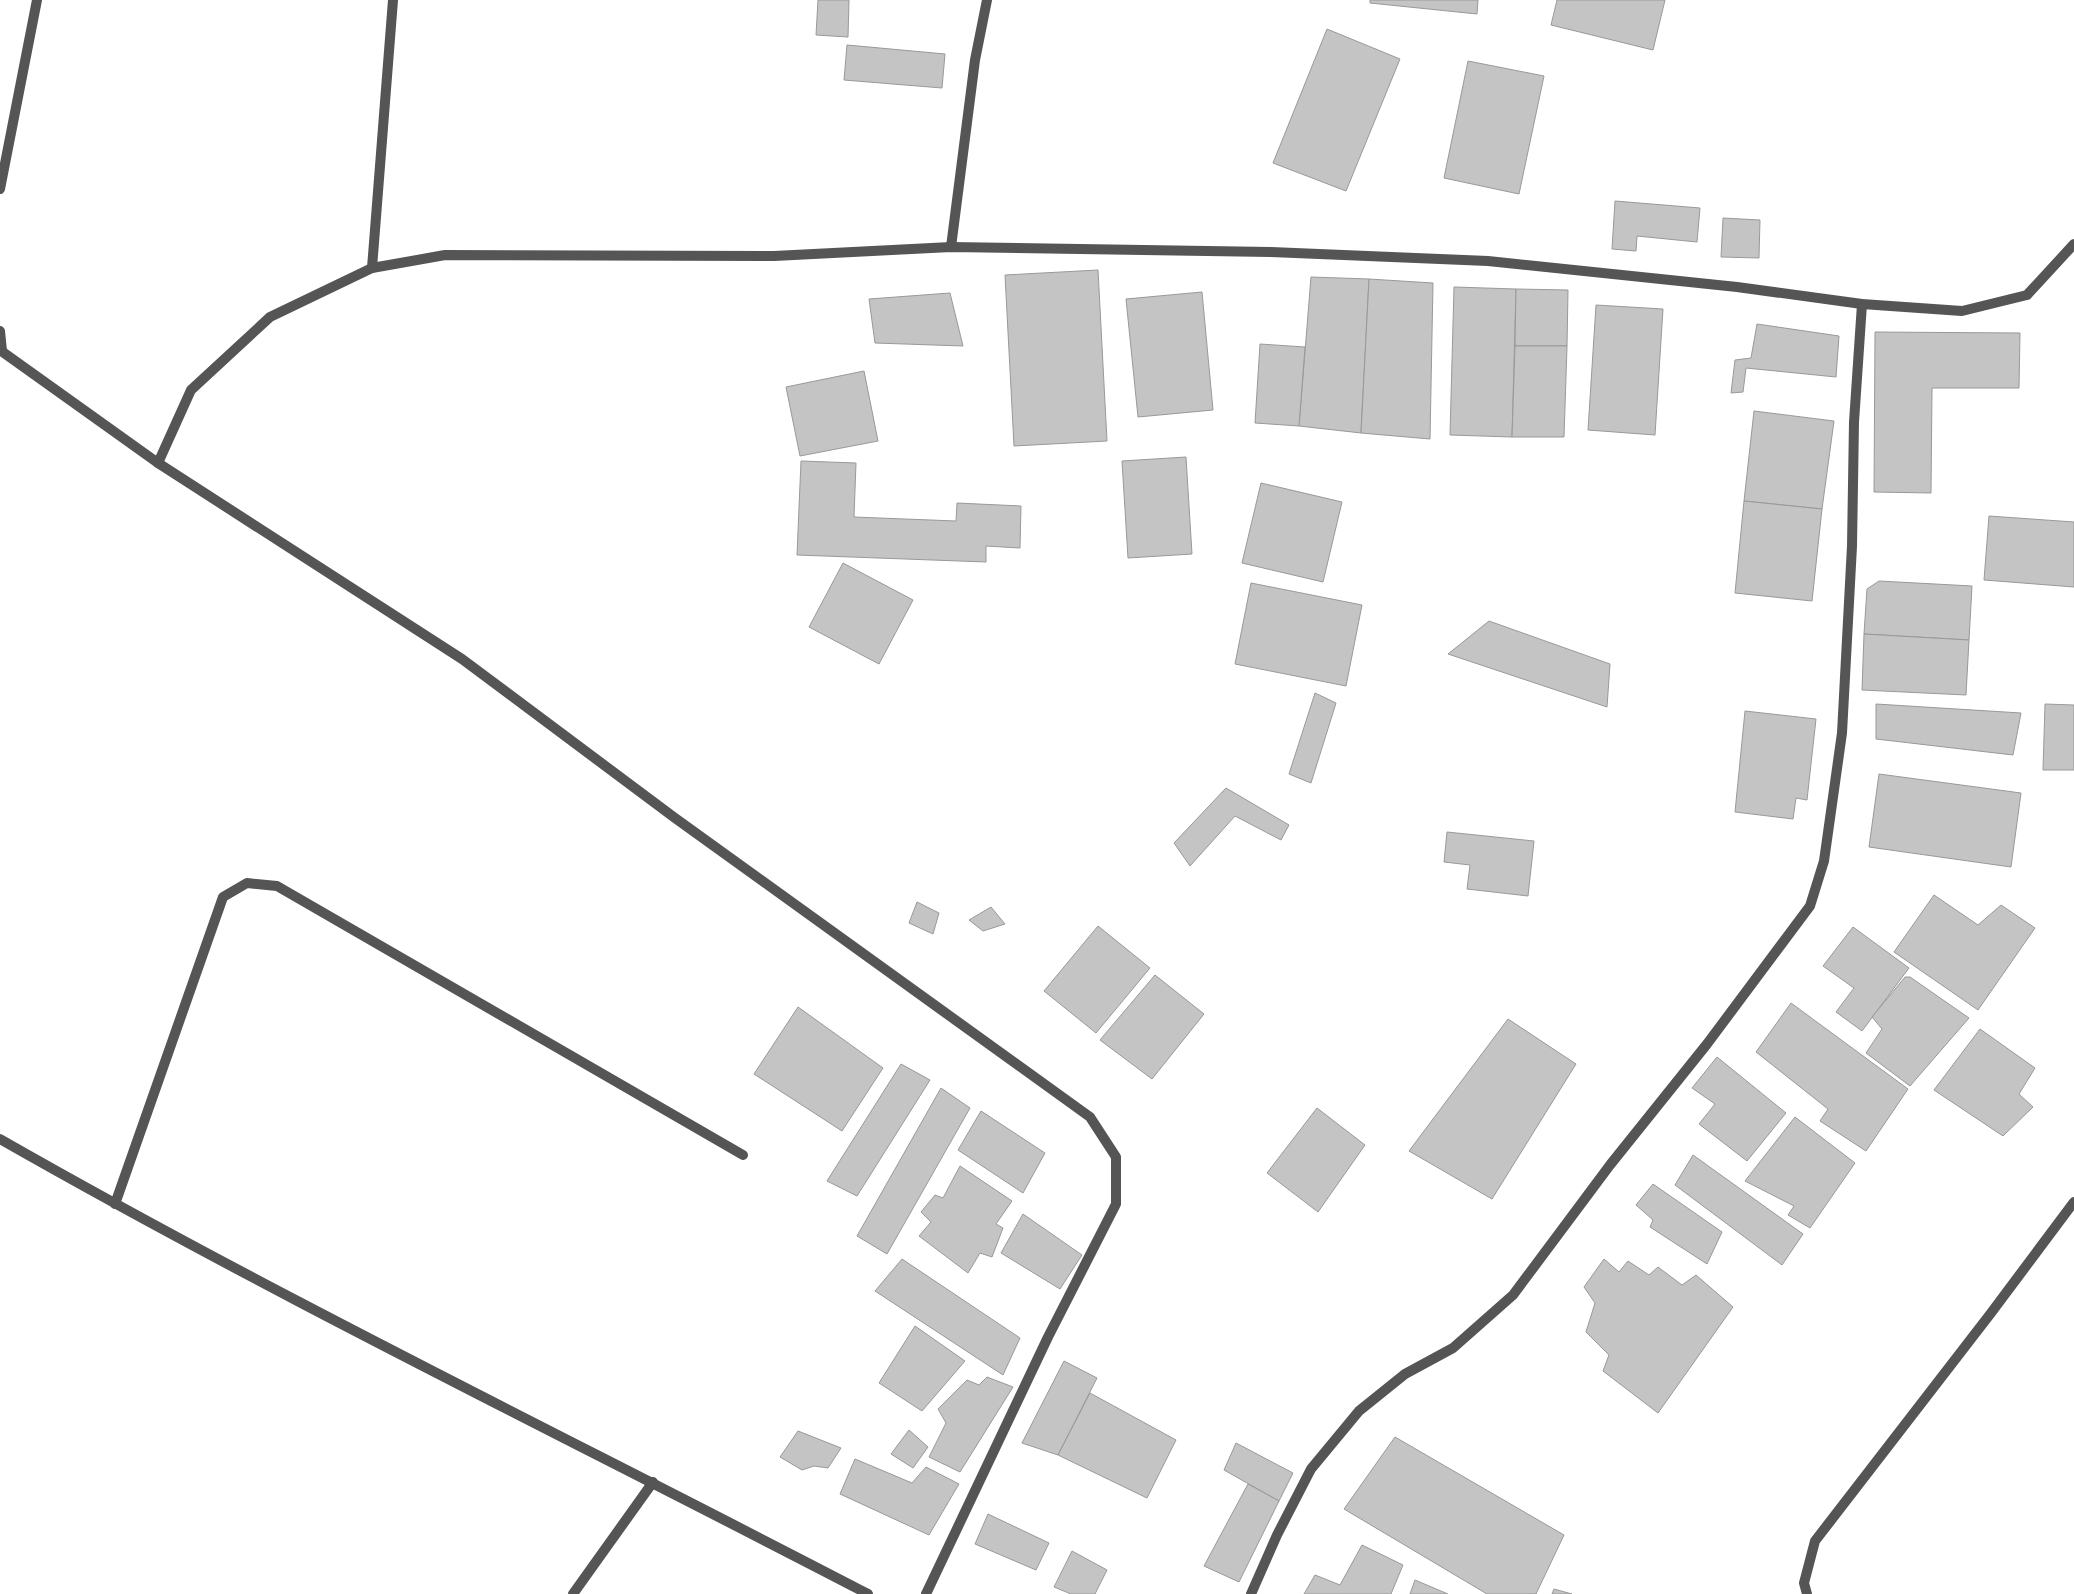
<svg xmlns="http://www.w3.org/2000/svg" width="2074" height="1594" viewBox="0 0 2074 1594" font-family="'Archivo Narrow',sans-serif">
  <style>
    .building { fill: #c4c4c4; stroke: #999 }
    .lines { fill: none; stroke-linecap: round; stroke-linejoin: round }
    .minor { stroke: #555; stroke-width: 10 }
    .tertiary { stroke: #555; stroke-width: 10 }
  </style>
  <rect width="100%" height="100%" fill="#fff"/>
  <g class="building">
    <path d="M818,0H849L848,37L816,35Z"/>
    <path d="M1370,0H1478L1477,14L1370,3Z"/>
    <path d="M1557,0H1665L1653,50L1551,25Z"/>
    <path d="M1327,29L1400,59L1346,191L1273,163Z"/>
    <path d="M847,45L945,54L942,88L844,80Z"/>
    <path d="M1468,61L1544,76L1519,194L1444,178Z"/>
    <path d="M1615,201L1700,208L1697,242L1637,236L1636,251L1612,249Z"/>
    <path d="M1723,218L1760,220L1759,258L1721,257Z"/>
    <path d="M1098,270L1107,441L1014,446L1005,275Z"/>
    <path d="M1311,277L1369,279L1361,433L1299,426Z"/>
    <path d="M1369,279L1433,283L1430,439L1361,433Z"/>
    <path d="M1454,287L1516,289L1512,437L1450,435Z"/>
    <path d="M1516,289L1568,290L1567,346H1515Z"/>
    <path d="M1202,292L1213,410L1138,417L1126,299Z"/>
    <path d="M950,293L963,346L875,343L869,299Z"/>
    <path d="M1596,305L1663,309L1655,435L1588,430Z"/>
    <path d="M1757,324L1839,336L1836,377L1746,368L1743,392L1731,393L1735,360L1751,358Z"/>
    <path d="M1875,332L2020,333L2019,388H1932L1931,493L1874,492Z"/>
    <path d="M1260,344L1305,347L1299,426L1255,423Z"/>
    <path d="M1515,346H1567L1564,437H1512Z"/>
    <path d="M864,371L878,441L800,456L786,387Z"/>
    <path d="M1754,411L1834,421L1822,509L1744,501Z"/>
    <path d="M1186,457L1192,554L1128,558L1122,461Z"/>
    <path d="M801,461L856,463L854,517L956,521L957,503L1021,506L1020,548L986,546V562L797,555Z"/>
    <path d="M1261,483L1342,502L1323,582L1242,563Z"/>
    <path d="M1744,501L1822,509L1812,601L1735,593Z"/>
    <path d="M1989,516L2074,522V587L1984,580Z"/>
    <path d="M843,563L913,600L879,664L809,627Z"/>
    <path d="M1879,581L1972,586L1969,640L1864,634L1867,589Z"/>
    <path d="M1251,583L1362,605L1346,686L1235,664Z"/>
    <path d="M1489,621L1610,664L1607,707L1448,654Z"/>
    <path d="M1864,634L1969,640L1966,695L1862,690Z"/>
    <path d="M1315,693L1336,703L1311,783L1289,774Z"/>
    <path d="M1876,704L2021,713L2013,755L1876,739Z"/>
    <path d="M2045,704L2074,705V770H2043Z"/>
    <path d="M1745,711L1816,719L1807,800L1796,798L1793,819L1735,812Z"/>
    <path d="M1879,774L2021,793L2011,867L1869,847Z"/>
    <path d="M1226,788L1289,825L1281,840L1235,816L1190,866L1174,843Z"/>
    <path d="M1447,832L1534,841L1528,896L1467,889L1470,865L1444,862Z"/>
    <path d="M1934,895L1978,925L2001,905L2035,928L1978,1010L1894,952Z"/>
    <path d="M917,902L939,913L933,934L909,923Z"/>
    <path d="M991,907L1005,924L983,931L969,920Z"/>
    <path d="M1098,926L1150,968L1096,1033L1044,991Z"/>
    <path d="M1853,927L1909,968L1862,1031L1836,1012L1854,988L1823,966Z"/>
    <path d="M1155,975L1204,1014L1152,1079L1100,1040Z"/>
    <path d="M1905,977H1910L1969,1018L1910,1086L1866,1053L1882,1029L1872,1017Z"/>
    <path d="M1791,1003L1908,1089L1866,1151L1820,1121L1828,1109L1756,1052Z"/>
    <path d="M798,1007L883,1068L842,1131L754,1074Z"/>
    <path d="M1508,1019L1576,1064L1492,1199L1409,1151Z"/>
    <path d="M1980,1029L2035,1068L2019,1094L2033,1107L2003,1136L1934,1090Z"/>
    <path d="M1717,1057L1786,1113L1747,1161L1699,1124L1715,1104L1692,1088Z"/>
    <path d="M901,1064L930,1080L857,1196L827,1181Z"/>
    <path d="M941,1088L970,1108L887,1254L857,1236Z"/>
    <path d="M1317,1108L1365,1145L1318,1212L1267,1173Z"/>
    <path d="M981,1111L1045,1153L1023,1193L958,1150Z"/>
    <path d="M1795,1117L1855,1163L1810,1228L1788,1215L1794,1206L1745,1181Z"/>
    <path d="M1693,1155L1803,1234L1782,1265L1675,1185Z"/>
    <path d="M960,1166L1012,1201L996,1224L1003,1228L992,1257L980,1253L968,1273L919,1236L931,1222L921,1212L935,1195L943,1198Z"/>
    <path d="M1653,1184L1722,1232L1707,1264L1650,1227L1653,1220L1636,1205Z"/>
    <path d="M1023,1214L1082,1255L1060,1289L1001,1253Z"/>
    <path d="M902,1259L1020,1338L1003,1375L875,1291Z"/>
    <path d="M1604,1259L1619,1272L1628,1261L1649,1275L1658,1267L1682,1285L1696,1275L1733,1307L1658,1413L1603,1371L1609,1355L1586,1332L1595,1303L1584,1287Z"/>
    <path d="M915,1326L965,1361L922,1411L879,1383Z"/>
    <path d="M1064,1361L1097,1378L1058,1455L1022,1443Z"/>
    <path d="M987,1377L1013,1387L960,1472L929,1457L946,1423L938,1409L967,1380L979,1385Z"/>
    <path d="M1090,1393L1176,1440L1147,1498L1058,1455Z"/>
    <path d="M909,1430L928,1447L913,1468L891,1454Z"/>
    <path d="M798,1431L841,1448L828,1468L814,1466L802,1470L780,1457Z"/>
    <path d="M1395,1437L1564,1535L1536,1594H1487L1344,1509Z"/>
    <path d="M1236,1443L1293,1473L1279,1501L1224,1470Z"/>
    <path d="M855,1459L912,1483L926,1467L959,1484L929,1535L840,1494Z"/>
    <path d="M1248,1484L1279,1501L1239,1582L1204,1566Z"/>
    <path d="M988,1514L1049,1543L1036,1570L975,1544Z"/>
    <path d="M1362,1545L1403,1565L1391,1594H1304L1315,1575L1340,1585Z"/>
    <path d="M1072,1551L1107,1570L1095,1594H1071L1054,1587Z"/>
    <path d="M1415,1580L1448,1594H1410Z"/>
    <path d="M1554,1589L1572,1594H1552Z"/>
  </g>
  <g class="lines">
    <g class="minor">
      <path d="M0,189L37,0"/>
      <path d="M951,247L975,60L987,0"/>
      <path d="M372,268L393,0"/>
      <path d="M0,331L2,351"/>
      <path d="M0,350L158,463L462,659L675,818L1090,1117L1116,1157V1204L1048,1337L926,1594"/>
      <path d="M158,463L191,390L270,317L372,268L445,255L774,256L951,247L1271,252L1488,261L1737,287L1862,304L1962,311L2027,295L2074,244"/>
      <path d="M115,1204L223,897L247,883L277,886L743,1155"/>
      <path d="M573,1594L653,1482"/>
      <path d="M1251,1594L1277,1535L1311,1469L1359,1411L1405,1374L1453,1348L1513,1295L1610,1165L1707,1044L1810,906L1824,861L1842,733L1852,546L1854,422L1862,304"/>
      <path d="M1807,1594L1804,1583L1815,1541L1991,1313L2074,1202"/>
    </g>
    <path class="tertiary" d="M0,1139C284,1301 578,1443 868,1594"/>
  </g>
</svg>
